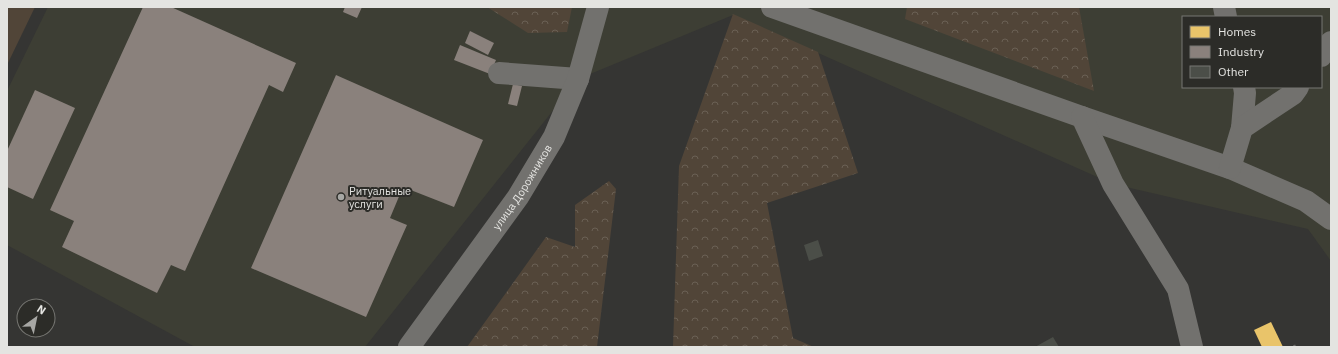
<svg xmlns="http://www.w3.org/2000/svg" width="1338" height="354" viewBox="0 0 1338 354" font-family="'IBM Plex Sans',sans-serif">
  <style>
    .built { fill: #3d3e34; fill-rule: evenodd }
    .forest { fill: url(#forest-crowns) }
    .garden { fill: #514538 }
    .homes { fill: #e9c46a }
    .industry { fill: #8a817c }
    .building { fill: #4b4e48 }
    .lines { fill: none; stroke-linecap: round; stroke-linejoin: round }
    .path { stroke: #6b6b68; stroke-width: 2.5; stroke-dasharray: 2 2; stroke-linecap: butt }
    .minor { stroke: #72716e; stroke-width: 22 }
    .poi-dot { fill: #a7a7a4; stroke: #2c2c28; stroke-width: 1.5 }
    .labels { text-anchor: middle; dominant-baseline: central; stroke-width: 4; stroke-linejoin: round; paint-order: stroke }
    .street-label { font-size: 11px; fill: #e4e4e1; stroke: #2c2c28 }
    .poi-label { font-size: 11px; fill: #e4e4e1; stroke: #2c2c28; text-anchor: start }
  </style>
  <defs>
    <pattern id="forest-crowns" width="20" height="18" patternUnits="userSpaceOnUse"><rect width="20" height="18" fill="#514538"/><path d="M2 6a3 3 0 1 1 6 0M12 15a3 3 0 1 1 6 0" fill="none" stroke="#6a6054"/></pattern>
  </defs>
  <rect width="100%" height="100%" fill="#353533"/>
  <path class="built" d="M48,7H1331V261L1308,229L1113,184L733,15L578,79L365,347H195L7,245V91ZM1183,17H1321V87H1183Z"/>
  <g class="forest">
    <path d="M487,7H572L567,32L528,33Z"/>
    <path d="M907,7H1079L1094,91L905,19Z"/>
    <path d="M733,14L818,52L858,173L767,203L793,338L814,347H673L679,166Z"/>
    <path d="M609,181L616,189L597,347H467L546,237L575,247V205Z"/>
  </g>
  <path class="garden" d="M7,7H35L7,65Z"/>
  <path class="homes" d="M1271,322L1283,347H1262L1254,330Z"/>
  <g class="industry">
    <path d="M143,7H171L296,63L283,92L269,85L185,271L171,265L157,293L62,247L74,221L50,210Z"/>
    <path d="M345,7H362L357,18L343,12Z"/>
    <path d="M470,31L494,43L488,55L465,43Z"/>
    <path d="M460,45L496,60L490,74L454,60Z"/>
    <path d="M336,75L483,140L454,207L403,187L390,218L407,225L366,317L251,268Z"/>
    <path d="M513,84L522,86L517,106L508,104Z"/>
    <path d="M35,90L75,108L33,199L7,187V151Z"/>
  </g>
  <g class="building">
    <path d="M818,240L823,256L809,261L804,245Z"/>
    <path d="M1053,337L1059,347H1035Z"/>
  </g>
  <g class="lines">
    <path class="path" d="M1294,345L1295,347"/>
    <g class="minor">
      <path d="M772,7L1082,117L1230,168L1306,201L1331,219"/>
      <path d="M1224,7L1226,17"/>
      <path d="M1321,56L1331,42"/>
      <path d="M499,73L578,79"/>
      <path d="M1082,117L1113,184L1178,289L1192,347"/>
      <path d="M1242,128L1245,93L1244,87"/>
      <path d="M1230,168L1242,128L1293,94L1298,87"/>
      <path id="s1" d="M409,347L518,197L554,137L578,79L598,7"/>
    </g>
  </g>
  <circle class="poi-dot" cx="341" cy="197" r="4"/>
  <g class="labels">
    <g class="street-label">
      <text stroke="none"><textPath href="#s1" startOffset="196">улица Дорожников</textPath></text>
    </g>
    <g class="poi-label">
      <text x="349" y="191">Ритуальные<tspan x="349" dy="13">услуги</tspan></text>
    </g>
  </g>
  <rect width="1338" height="354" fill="none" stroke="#e4e4e1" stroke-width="16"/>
  <rect x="1182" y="16" width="140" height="72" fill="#2c2c28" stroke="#767672"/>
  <rect x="1190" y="26" width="20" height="12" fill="#e9c46a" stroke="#767672"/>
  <text x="1218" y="36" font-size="12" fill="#e4e4e1">Homes</text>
  <rect x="1190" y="46" width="20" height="12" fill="#8a817c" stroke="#767672"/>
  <text x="1218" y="56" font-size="12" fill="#e4e4e1">Industry</text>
  <rect x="1190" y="66" width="20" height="12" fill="#4b4e48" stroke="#767672"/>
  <text x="1218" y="76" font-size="12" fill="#e4e4e1">Other</text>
  <g transform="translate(36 318) rotate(33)"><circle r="19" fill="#2c2c28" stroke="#767672"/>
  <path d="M0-3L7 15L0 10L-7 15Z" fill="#a7a7a4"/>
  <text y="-6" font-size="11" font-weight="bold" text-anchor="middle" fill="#e4e4e1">N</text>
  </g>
</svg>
